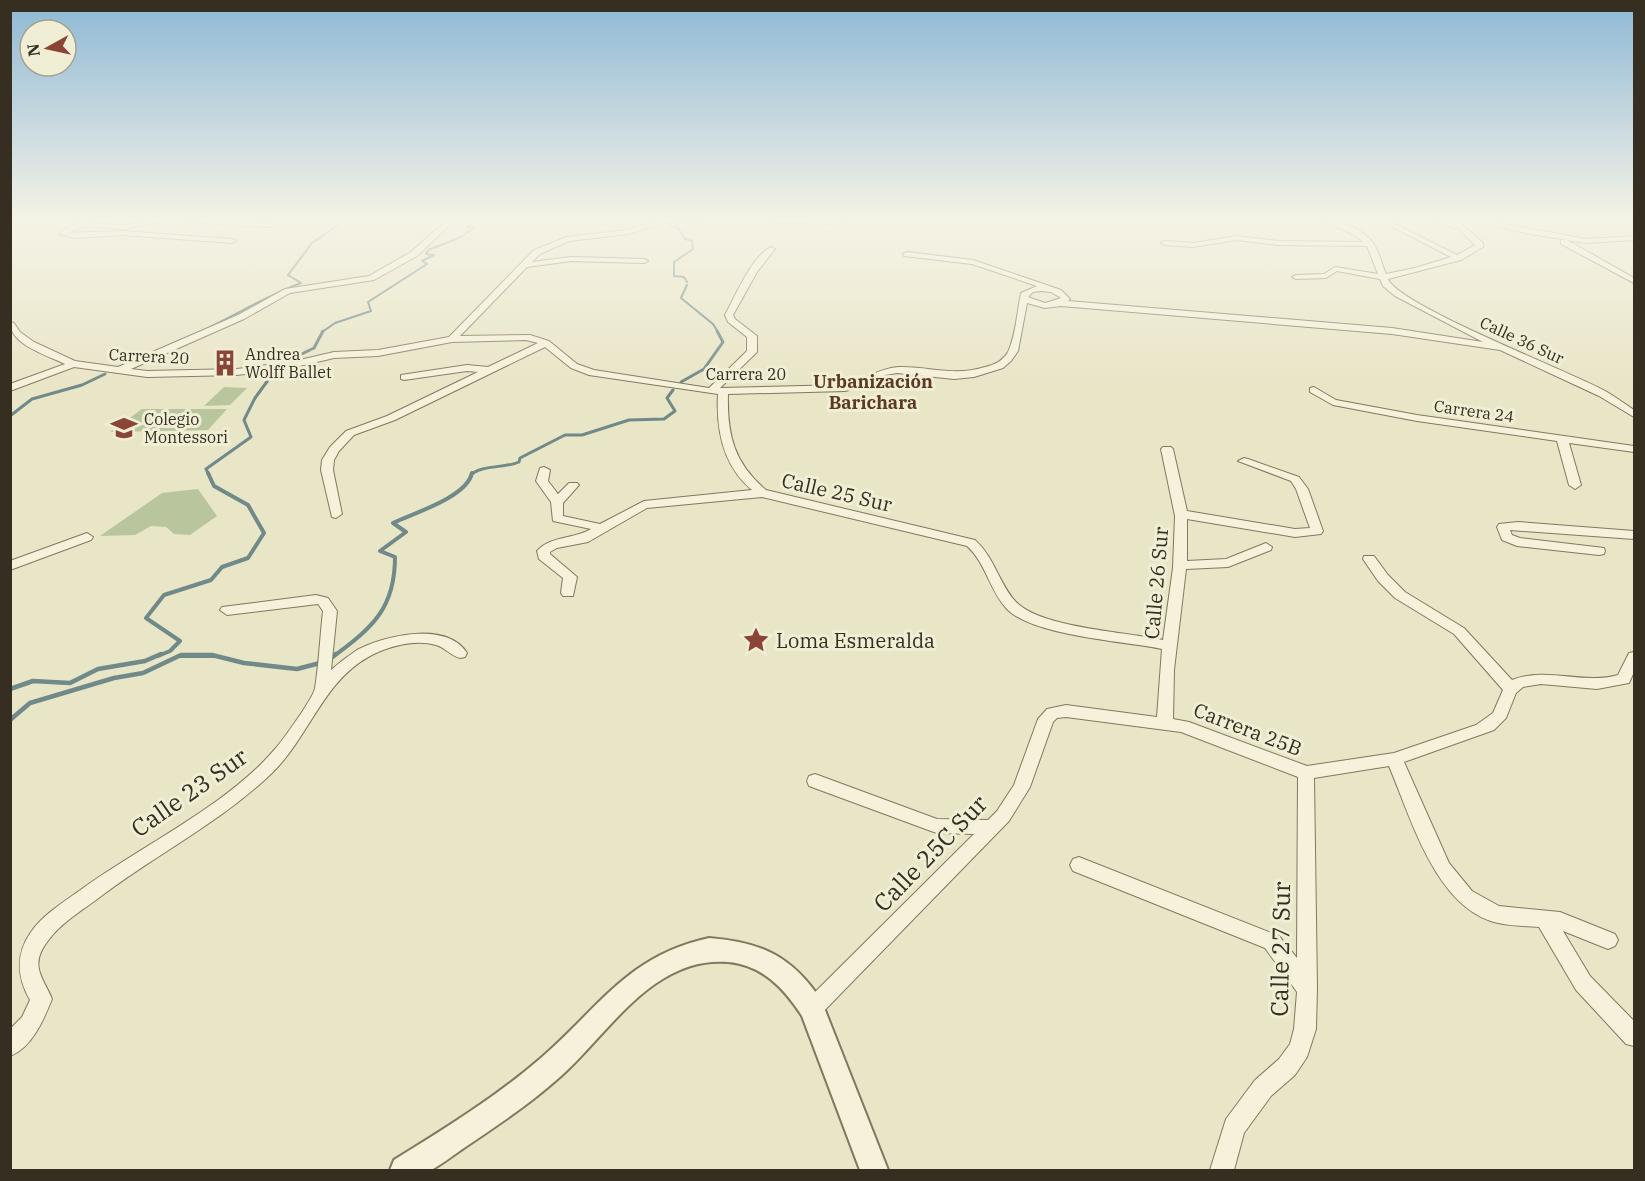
<svg xmlns="http://www.w3.org/2000/svg" width="1645" height="1181" viewBox="0 0 1645 1181" font-family="'IBM Plex Serif',serif">
  <style>
    .green { fill: #b9c69d }
    .lines { fill: none; stroke-linecap: round; stroke-linejoin: round }
    .stream-far3 { stroke: #708a89; stroke-width: 2 }
    .stream-far2 { stroke: #708a89; stroke-width: 3 }
    .stream-far1 { stroke: #708a89; stroke-width: 4 }
    .stream { stroke: #708a89; stroke-width: 4.5 }
    .minor-casing { stroke: #82785f; stroke-width: 2 }
    .tertiary-casing { stroke: #82785f; stroke-width: 4 }
    .minor { fill: #f5f1da; fill-rule: evenodd }
    .tertiary { fill: #f5f1da; fill-rule: evenodd }
    .labels { text-anchor: middle; dominant-baseline: central; stroke-width: 6; stroke-linejoin: round; paint-order: stroke }
    .far-street-label { font-size: 16px; fill: #352e21; stroke: #f1eed6 }
    .far-poi-label { font-size: 16px; fill: #352e21; stroke: #f1eed6; text-anchor: start }
    .far-neighbourhood-label { font-size: 18px; font-weight: bold; fill: #5c3a25; stroke: #f1eed6 }
    .street-label { font-size: 20px; fill: #352e21; stroke: #f1eed6 }
    .poi-label { font-size: 20px; fill: #352e21; stroke: #f1eed6; text-anchor: start }
    .near-street-label { font-size: 24px; fill: #352e21; stroke: #f1eed6 }
  </style>
  <rect width="100%" height="100%" fill="#e9e5c7"/>
  <g class="green">
    <path d="M224,387L247,388L230,405L204,406Z"/>
    <path d="M142,409H227L208,430L110,432Z"/>
    <path d="M198,489L217,516L190,535L174,534L166,527L151,526L135,535L100,536L162,493Z"/>
  </g>
  <g class="lines">
    <g class="stream-far3">
      <path d="M674,221L670,222V226L678,228L685,239L692,241L693,249L674,262V276L684,277L687,282"/>
      <path d="M687,285L681,298L713,324L718,332"/>
      <path d="M202,331C236,315 266,296 301,283L288,275L312,243L338,225L339,220"/>
      <path d="M322,332L335,323L371,311L368,302L427,264L422,261L434,255L426,254L428,250L459,238L474,228L467,227L476,220"/>
    </g>
    <g class="stream-far2">
      <path d="M127,363L154,352"/>
      <path d="M281,364L314,348L323,331"/>
      <path d="M681,382L704,369L723,342L717,331"/>
      <path d="M10,416L32,399L82,385L105,374"/>
      <path d="M209,475L206,469L251,437L244,420L255,398L274,372"/>
      <path d="M471,475C480,465 506,468 519,462L520,458L565,435H582L629,420L664,419L675,411L667,398L673,390"/>
    </g>
    <g class="stream-far1">
      <path d="M158,656L170,651L180,641L146,618L164,595L211,580L222,567L248,558L264,533L248,505L214,486L208,473"/>
      <path d="M179,656H216"/>
      <path d="M334,656C373,627 395,608 395,557L380,551L406,532L393,523C414,513 467,497 472,473"/>
    </g>
    <g class="stream">
      <path d="M330,659L336,654"/>
      <path d="M10,689L33,681L70,683L98,669L145,661L161,654"/>
      <path d="M10,720L30,703L114,678L143,673L181,655H212L244,663L297,669L320,663"/>
    </g>
    <g class="minor-casing">
      <g id="minor">
        <path d="M155,220H170L123,229L84,226L69,233L122,231L232,239L236,241L232,243L122,235L74,238L60,234C77,215 100,226 123,225C134,224 145,222 155,220Z"/>
        <path d="M181,220L271,223L275,225L271,227L185,222Z"/>
        <path d="M447,220H455L417,256L374,280L290,293L244,319L131,369L147,371L237,369L291,362L334,352L378,350L449,337L534,250L567,237L627,230L662,220H707L703,222H668L628,234L569,241L540,254L532,262L571,257L644,259L648,261L644,263L571,261L527,267L460,336L530,335L549,341L577,364L594,370L709,388L747,351V337L728,322L725,315C736,295 751,257 771,247L775,249L757,272L733,315L735,319L757,336V352L720,388L845,385C863,381 879,368 898,367C929,366 953,377 985,367C994,365 1003,361 1008,352C1016,335 1017,311 1021,293L1037,286L972,264L904,256L903,254L907,252L973,260L1061,290L1070,299L1068,301L1392,328L1483,342L1395,296L1383,286L1380,279L1337,271L1326,278L1296,279L1292,277L1296,275L1324,274L1335,267L1378,274L1367,246L1278,245L1237,240L1193,247L1165,245L1161,243L1165,241L1193,243L1237,236L1278,241L1363,242L1354,235L1322,220C1338,219 1364,230 1373,243C1379,251 1382,265 1386,274L1415,268L1451,257L1379,220H1387L1457,255L1475,245L1459,229L1425,220H1436L1453,224L1450,220H1457L1483,243V247L1461,260L1388,279C1399,306 1572,372 1607,392C1617,398 1625,404 1634,410V417L1599,396L1500,350L1392,334L1061,306L1045,308L1027,303L1018,351L1011,361L1003,368L974,377L954,379L897,373L885,375L865,386L845,391L728,394C727,435 734,463 766,490L975,540C995,558 999,584 1016,602C1041,628 1127,632 1163,640L1173,568L1175,516L1161,449L1163,447H1171L1173,449L1187,511L1295,529L1310,528L1296,489L1291,481L1238,461L1244,458L1248,459L1299,477L1308,489L1323,531L1321,534L1295,537L1187,519V561L1226,559L1266,543L1272,547L1271,550L1228,567L1186,569L1174,670L1173,719L1189,722L1307,766L1394,753L1476,725L1493,713L1503,690L1454,634L1395,598L1378,581L1363,559L1364,556H1374L1388,575L1405,592L1464,628L1512,680C1547,666 1583,685 1618,675L1629,653L1634,652V672L1629,683L1597,689L1541,684L1523,687L1516,693L1506,718L1494,730L1404,762L1449,863L1472,891L1499,906L1560,912L1615,934L1618,940L1615,946L1608,949L1563,931L1590,976L1634,1021V1046L1626,1044L1576,990L1539,927C1526,926 1511,926 1498,923C1436,909 1411,818 1389,766L1314,778L1317,988L1316,1029L1307,1057L1295,1075L1271,1096L1244,1133L1234,1170H1210L1226,1119L1255,1080L1279,1059L1290,1044L1294,1029L1297,992L1265,948L1073,871L1070,865L1073,859L1079,857L1279,936L1297,958L1298,777L1181,732L1066,717L1057,718L1053,722L1030,787L1009,821L819,1016L812,1019L805,1016L802,1009L805,1002L974,834L937,833L931,831L809,786L807,781L809,776L815,774L937,819L988,820L997,811L1014,785L1038,719L1047,709L1066,705L1157,717L1162,649C1124,641 1031,636 1006,608C989,589 986,563 967,546L762,497L647,508L588,542L557,548L550,552V554L577,577L573,596H563L561,593L563,578L539,559L537,551C550,536 574,539 591,529L553,521L551,502L536,481L540,468L544,467L550,470L548,481L558,494L569,483H577L579,485L563,503V516L600,524L644,501L752,490C723,466 716,430 718,394L589,375L571,368L545,347L395,420L354,435L339,451L334,460L333,470L342,514L336,518L332,517L321,470L322,460L330,447L346,431L387,416L478,372L467,371L404,380L401,379V375L467,365L488,367L538,343L526,340L452,342L378,356L334,358L291,368L237,375L147,377L74,367L10,391V384L65,364C47,355 10,345 10,322L14,323L20,332L34,342L75,361L118,367L238,315L285,289L369,276L411,252ZM1041,291L1051,292L1061,298L1045,303L1028,297L1033,292Z"/>
        <path d="M761,220H857L832,224L765,222Z"/>
        <path d="M1483,220L1586,239L1634,236V240L1586,243L1525,233L1483,223Z"/>
        <path d="M1561,240H1567L1634,278V283L1561,244Z"/>
        <path d="M1314,387L1336,400L1417,415L1634,446V452L1569,443L1581,485L1575,489L1569,485L1557,441L1417,421L1333,405L1310,392V388Z"/>
        <path d="M1518,522L1634,531V539L1510,530L1512,535L1520,538L1604,548L1605,551L1604,554L1599,555L1517,546L1502,540L1497,527L1499,524Z"/>
        <path d="M87,533L93,537L91,540L10,570V561Z"/>
        <path d="M316,595L328,598L337,611L331,670C339,663 348,656 357,650C385,635 447,621 467,653L465,657L460,658C451,656 446,648 436,645C415,639 389,646 370,656C323,681 309,737 272,773C220,823 153,856 96,900C78,913 57,926 45,945C30,967 44,979 52,999C44,1019 32,1048 10,1056V1029L22,1017L30,1000C17,977 15,955 31,932C43,915 62,903 79,891C139,847 228,805 275,749C283,740 314,697 315,688C319,664 320,637 323,611L318,604L227,615L220,610L222,607Z"/>
      </g>
    </g>
    <g class="tertiary-casing">
      <path id="tertiary" d="M709,938C761,942 792,956 821,1000L888,1170H860L802,1016C784,988 762,965 728,962C653,956 610,1032 561,1076C530,1104 495,1127 461,1150C452,1156 441,1165 431,1170C420,1174 401,1170 390,1170L394,1160C444,1129 496,1097 541,1058C600,1007 627,956 709,938Z"/>
    </g>
    <use href="#minor" class="minor"/>
    <use href="#tertiary" class="tertiary"/>
  </g>
  <linearGradient id="sky" x2="0" y2="1"><stop stop-color="#8eb8d6"/><stop offset="0.57" stop-color="#f5f3e6"/><stop offset="1" stop-color="#f5f3e6" stop-opacity="0"/></linearGradient>
  <rect width="1645" height="385" fill="url(#sky)"/>
  <defs>
    <g id="building-bare" transform="scale(2.07)"><path d="M-4-6H4V6H1V3H-1V6H-4ZM-2.5-4.3h1.7v1.8h-1.7ZM.8-4.3h1.7v1.8H.8ZM-2.5-1h1.7V.8h-1.7ZM.8-1h1.7V.8H.8Z" fill="#8a4536" stroke="#f1eed6" stroke-width="2.5" paint-order="stroke"/></g>
    <g id="school-bare" transform="scale(2.07)"><path d="M0-5L7-2L0 1L-7-2ZM-4 1L0 2.5L4 1V4Q0 6-4 4Z" fill="#8a4536" stroke="#f1eed6" stroke-width="2.5" paint-order="stroke"/></g>
    <g id="sight-bare" transform="scale(2.07)"><path d="M0-6L1.8-2.2L6-1.7L2.9 1.2L3.7 5.4L0 3.3L-3.7 5.4L-2.9 1.2L-6-1.7L-1.8-2.2Z" fill="#8a4536" stroke="#f1eed6" stroke-width="2.5" paint-order="stroke"/></g>
  </defs>
  <g fill-rule="evenodd">
    <use href="#building-bare" x="225" y="363"/>
    <use href="#school-bare" x="124" y="428"/>
    <use href="#sight-bare" x="756" y="640"/>
  </g>
  <g class="labels">
    <g class="far-street-label">
      <text transform="translate(1522 340) rotate(25)">Calle 36 Sur</text>
      <text transform="translate(149 356) rotate(3)">Carrera 20</text>
      <text x="746" y="374">Carrera 20</text>
      <text transform="translate(1474 411) rotate(8)">Carrera 24</text>
    </g>
    <g class="far-poi-label">
      <text x="245" y="354">Andrea<tspan x="245" dy="18">Wolff Ballet</tspan></text>
      <text x="144" y="419">Colegio<tspan x="144" dy="18">Montessori</tspan></text>
    </g>
    <g class="far-neighbourhood-label">
      <text x="873" y="381">Urbanización<tspan x="873" dy="21">Barichara</tspan></text>
    </g>
    <g class="street-label">
      <text transform="translate(837 492) rotate(13)">Calle 25 Sur</text>
      <text transform="translate(1156 583) rotate(-85)">Calle 26 Sur</text>
      <text transform="translate(1248 729) rotate(21)">Carrera 25B</text>
    </g>
    <g class="poi-label">
      <text x="776" y="640">Loma Esmeralda</text>
    </g>
    <g class="near-street-label">
      <text transform="translate(189 792) rotate(-35)">Calle 23 Sur</text>
      <text transform="translate(930 853) rotate(-46)">Calle 25C Sur</text>
      <text transform="translate(1280 949) rotate(-89)">Calle 27 Sur</text>
    </g>
  </g>
  <rect width="1645" height="1181" fill="none" stroke="#352e21" stroke-width="24"/>
  <g transform="translate(48 48) rotate(262)"><circle r="28" fill="#f1eed6" stroke="#a6a18e" stroke-width="1.5"/>
  <path d="M0-4.5L10 22L0 15L-10 22Z" fill="#8a4536"/>
  <text y="-9" font-size="16" font-weight="bold" text-anchor="middle" fill="#352e21">N</text>
  </g>
</svg>
